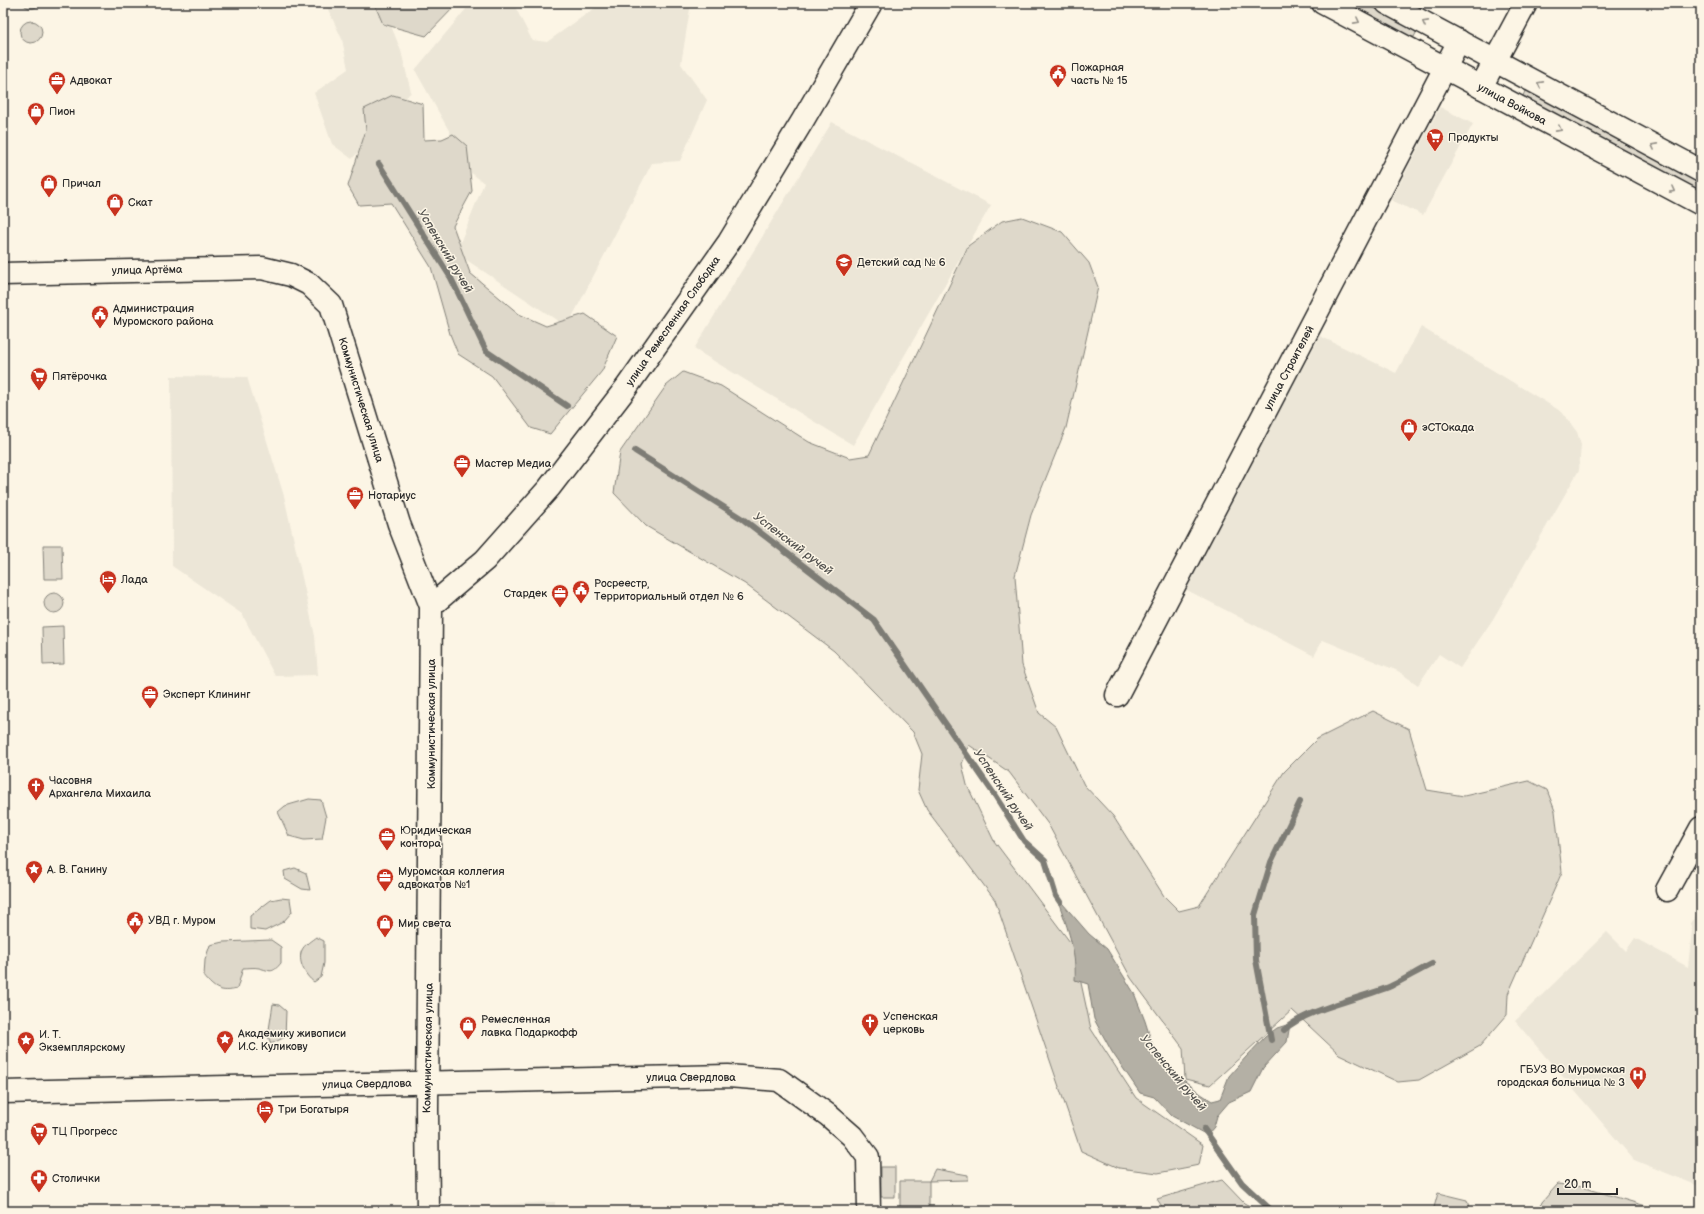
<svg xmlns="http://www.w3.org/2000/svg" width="1704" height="1214" viewBox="0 0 1704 1214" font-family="'Balsamiq Sans',sans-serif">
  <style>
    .built { fill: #ece6d7 }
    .green { fill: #ded8ca; stroke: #84827a }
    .water { fill: #b4b0a5; stroke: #7d7b74 }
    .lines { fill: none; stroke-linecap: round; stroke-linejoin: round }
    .stream { stroke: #7d7b74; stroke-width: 6 }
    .minor-casing { stroke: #2b2b2b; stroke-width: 25 }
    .major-casing { stroke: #2b2b2b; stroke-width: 25 }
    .minor { stroke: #fcf5e5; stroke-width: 22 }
    .major { stroke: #fcf5e5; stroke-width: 22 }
    .oneway { stroke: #949088 }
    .labels { text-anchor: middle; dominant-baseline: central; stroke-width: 3; stroke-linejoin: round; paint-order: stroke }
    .poi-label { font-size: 11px; fill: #2b2b2b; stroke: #fcf5e5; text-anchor: start }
    .street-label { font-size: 11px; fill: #2b2b2b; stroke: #fcf5e5 }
    .water-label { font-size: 12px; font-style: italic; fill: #545350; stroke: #fcf5e5 }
  </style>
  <rect width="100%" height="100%" fill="#fcf5e5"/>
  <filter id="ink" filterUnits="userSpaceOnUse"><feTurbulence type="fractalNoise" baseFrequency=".025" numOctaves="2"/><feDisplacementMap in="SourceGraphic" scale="8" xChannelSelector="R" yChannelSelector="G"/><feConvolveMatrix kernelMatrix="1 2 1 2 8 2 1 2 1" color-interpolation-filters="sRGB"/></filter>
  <g filter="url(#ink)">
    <g class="built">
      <path d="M325,3H382L401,51L411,92L352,159L332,144L314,93L348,69L342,39Z"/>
      <path d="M471,3H513L532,40L547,42L602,3H691L681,64L707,100L680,161L652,163L567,327L456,253L484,183L444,151L452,136L415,70Z"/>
      <path d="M1440,107L1473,124L1423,215L1391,200Z"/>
      <path d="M832,122L991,205L853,445L694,349Z"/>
      <path d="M1421,327L1562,412L1577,432L1581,445L1579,470L1493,619L1460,668L1439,654L1418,685L1398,671L1323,640L1314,656L1185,589L1219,520L1320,336L1396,373Z"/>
      <path d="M171,376L247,377L284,496L315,636L318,675L275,676L242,614L172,566Z"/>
      <path d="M1701,910V1187L1634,1160L1515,1021L1607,932L1626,951L1635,938L1688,967L1692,930L1690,923Z"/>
      <path d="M555,1202V1211H458V1206Z"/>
    </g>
    <g class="green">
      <path d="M22,3H41C35,10 28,10 22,3Z"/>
      <path d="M374,3H458L426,36L383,24Z"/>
      <path d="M1346,3H1365L1413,29L1416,33L1414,37H1410Z"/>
      <circle cx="31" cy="32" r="11"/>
      <path d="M1525,91H1531L1701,181V193L1526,100L1523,96Z"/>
      <path d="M393,95L423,104L424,140L442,139L453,134L467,146L472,191L453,226L470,273L519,314L546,326L585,314L617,336L602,371L550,434L531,428L492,376L458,354L450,334L431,267L391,203L359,205L348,186L366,130L364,109Z"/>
      <path d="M1022,217L1062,232L1089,263L1098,287L1066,428L1031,515L1015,576L1022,665L1039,713L1056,727L1084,785L1113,816L1164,896L1179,911L1199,906L1284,772L1317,739L1373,711L1409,729L1427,790L1464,796L1529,781L1547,790L1555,811L1562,872L1508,994L1507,1015L1480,1046L1419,1080L1398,1082L1339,1054L1292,1010L1210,1085L1185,1079L1183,1048L1131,978L1048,824L1009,772L969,745L962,764L967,785L994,841L1073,946L1091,1029L1136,1098L1203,1145L1199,1165L1158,1173L1119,1168L1081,1151L995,900L927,810L918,790L922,754L913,732L834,651L745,584L646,526L614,493L620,452L666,386L683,372L721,386L809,442L850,458L869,455L968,246L1002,221Z"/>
      <path d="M43,545H62L63,579H44Z"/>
      <circle cx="54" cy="603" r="10"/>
      <path d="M63,626L64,664L43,665L42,627Z"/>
      <path d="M309,799L321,800L326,817L322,839L304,840L289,836L278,812L285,806Z"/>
      <path d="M295,868L306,873L310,890L302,889L285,879L284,871Z"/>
      <path d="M281,898L290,899L292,912L283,922L265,931L250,929V916L271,900Z"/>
      <path d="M316,937L324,941V963L321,977L314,982C305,976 297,960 302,950C304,945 312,940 316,937Z"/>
      <path d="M271,940L281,947V963C272,974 271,971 259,968C254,967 248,968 243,968L237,989C221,993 214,989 204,976L205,960L210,945L223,942Z"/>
      <path d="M273,1004L279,1005L286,1011L285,1037L271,1044L268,1036Z"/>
      <rect x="881" y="1167" width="14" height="30"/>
      <path d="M935,1169L968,1175V1180L929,1181V1211H900V1181H929Z"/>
      <path d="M1222,1180L1244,1203L1259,1211H1165L1157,1199Z"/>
      <path d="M1558,1184L1582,1187L1646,1206L1648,1211H1539L1542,1202Z"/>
      <path d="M1438,1193L1467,1200L1470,1211H1433Z"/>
    </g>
    <path class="water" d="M1056,896L1089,934L1107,949L1134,993L1145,1021L1155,1053L1170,1069L1201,1094L1212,1101L1220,1099L1229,1076L1246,1057L1265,1037L1277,1028L1290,1024L1287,1042L1263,1068L1251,1092L1229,1102L1217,1116L1214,1127L1207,1135L1172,1116L1154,1097L1140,1093L1112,1052L1094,1019L1088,984L1075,980C1077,952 1066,922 1056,896Z"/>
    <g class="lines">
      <g class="stream">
        <path d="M379,164L451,278L486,351L567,406"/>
        <path d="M635,451L744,520L874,620L994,794L1024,841L1045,860L1056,896L1060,902"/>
        <path d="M1284,1030C1308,1008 1361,999 1391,986C1405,979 1418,971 1432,964"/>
        <path d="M1271,1040L1256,960L1255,915L1271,862L1300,802"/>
        <path d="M1204,1129L1242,1183L1272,1211"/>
      </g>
      <g class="minor-casing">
        <g id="minor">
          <path d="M1481,87L1526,3"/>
          <path d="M3,274L262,268L291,275L309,284L331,305L399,524L431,606L427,1109L428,1211"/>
          <path d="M431,606L485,560L549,488L626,388L729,242L803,120L871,3"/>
          <path d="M1117,695L1459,41"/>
          <path d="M1667,890L1701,828"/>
          <path d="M3,1092L728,1076L779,1080L828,1115L852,1136L868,1157L869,1211"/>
        </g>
      </g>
      <g class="major-casing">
        <g id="major">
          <path d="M1323,3L1701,204"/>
          <path d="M1387,3L1701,171"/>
        </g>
      </g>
      <use href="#minor" class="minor"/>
      <use href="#major" class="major"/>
    </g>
    <defs><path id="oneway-chevron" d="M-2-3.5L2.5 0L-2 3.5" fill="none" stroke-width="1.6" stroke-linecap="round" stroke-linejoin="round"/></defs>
    <g class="oneway">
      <use href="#oneway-chevron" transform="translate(1357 21) rotate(28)"/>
      <use href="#oneway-chevron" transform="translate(1425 23) rotate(-152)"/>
      <use href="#oneway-chevron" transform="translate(1540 84) rotate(-152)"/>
      <use href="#oneway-chevron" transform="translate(1559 129) rotate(28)"/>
      <use href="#oneway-chevron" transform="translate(1654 146) rotate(-152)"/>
      <use href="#oneway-chevron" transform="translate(1673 190) rotate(28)"/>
    </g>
  </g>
  <defs>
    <g id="civic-pin" transform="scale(0.9)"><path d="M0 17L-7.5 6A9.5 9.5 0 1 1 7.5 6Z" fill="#c8321e" stroke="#fcf5e5"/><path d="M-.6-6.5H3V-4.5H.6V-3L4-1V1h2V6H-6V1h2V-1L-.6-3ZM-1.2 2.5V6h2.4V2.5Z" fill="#fff"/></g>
    <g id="office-pin" transform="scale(0.9)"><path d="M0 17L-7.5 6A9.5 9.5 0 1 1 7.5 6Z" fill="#c8321e" stroke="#fcf5e5"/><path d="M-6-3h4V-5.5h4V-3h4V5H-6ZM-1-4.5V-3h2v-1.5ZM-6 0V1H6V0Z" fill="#fff"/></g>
    <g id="shop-pin" transform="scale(0.9)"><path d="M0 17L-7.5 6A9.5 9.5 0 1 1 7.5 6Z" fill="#c8321e" stroke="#fcf5e5"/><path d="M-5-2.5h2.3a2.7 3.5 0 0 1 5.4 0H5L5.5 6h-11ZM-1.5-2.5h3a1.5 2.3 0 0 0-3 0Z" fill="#fff"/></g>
    <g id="supermarket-pin" transform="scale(0.9)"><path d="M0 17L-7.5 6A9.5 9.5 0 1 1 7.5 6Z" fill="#c8321e" stroke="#fcf5e5"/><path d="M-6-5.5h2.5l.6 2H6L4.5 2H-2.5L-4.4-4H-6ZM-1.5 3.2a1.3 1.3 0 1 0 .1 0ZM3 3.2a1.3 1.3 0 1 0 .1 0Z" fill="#fff"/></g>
    <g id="school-pin" transform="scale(0.9)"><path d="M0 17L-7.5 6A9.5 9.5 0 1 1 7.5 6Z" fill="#c8321e" stroke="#fcf5e5"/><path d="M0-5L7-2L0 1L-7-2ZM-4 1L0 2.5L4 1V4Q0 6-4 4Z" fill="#fff"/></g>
    <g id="hotel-pin" transform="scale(0.9)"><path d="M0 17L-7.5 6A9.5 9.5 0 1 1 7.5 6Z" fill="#c8321e" stroke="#fcf5e5"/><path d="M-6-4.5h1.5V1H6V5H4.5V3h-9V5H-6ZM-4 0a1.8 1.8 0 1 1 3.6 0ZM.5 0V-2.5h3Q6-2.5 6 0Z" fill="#fff"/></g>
    <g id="church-pin" transform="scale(0.9)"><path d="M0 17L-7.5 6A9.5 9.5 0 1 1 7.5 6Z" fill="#c8321e" stroke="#fcf5e5"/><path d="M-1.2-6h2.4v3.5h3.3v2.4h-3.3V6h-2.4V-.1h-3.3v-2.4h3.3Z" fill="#fff"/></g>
    <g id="sight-pin" transform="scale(0.9)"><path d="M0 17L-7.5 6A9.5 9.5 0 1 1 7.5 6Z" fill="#c8321e" stroke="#fcf5e5"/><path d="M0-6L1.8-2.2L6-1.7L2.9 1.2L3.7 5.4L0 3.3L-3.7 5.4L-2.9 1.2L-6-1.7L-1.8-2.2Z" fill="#fff"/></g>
    <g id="hospital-pin" transform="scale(0.9)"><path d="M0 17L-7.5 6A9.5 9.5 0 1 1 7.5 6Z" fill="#c8321e" stroke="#fcf5e5"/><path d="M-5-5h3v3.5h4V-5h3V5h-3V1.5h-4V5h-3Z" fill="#fff"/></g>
    <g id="pharmacy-pin" transform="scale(0.9)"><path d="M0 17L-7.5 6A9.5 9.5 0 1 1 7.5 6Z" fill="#c8321e" stroke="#fcf5e5"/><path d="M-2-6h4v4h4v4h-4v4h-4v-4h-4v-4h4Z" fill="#fff"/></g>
  </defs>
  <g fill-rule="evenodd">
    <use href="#civic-pin" x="1058" y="73"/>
    <use href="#office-pin" x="57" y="80"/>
    <use href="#shop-pin" x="36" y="111"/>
    <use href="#supermarket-pin" x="1435" y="137"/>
    <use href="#shop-pin" x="49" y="183"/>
    <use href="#shop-pin" x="115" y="202"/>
    <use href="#school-pin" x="844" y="262"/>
    <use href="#civic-pin" x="100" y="314"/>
    <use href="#supermarket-pin" x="39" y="376"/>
    <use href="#shop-pin" x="1409" y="427"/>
    <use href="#office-pin" x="462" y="463"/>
    <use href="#office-pin" x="355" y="495"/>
    <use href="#hotel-pin" x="108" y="579"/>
    <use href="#civic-pin" x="581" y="589"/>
    <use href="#office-pin" x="560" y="593"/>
    <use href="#office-pin" x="150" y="694"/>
    <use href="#church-pin" x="36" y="786"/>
    <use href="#office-pin" x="387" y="836"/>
    <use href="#sight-pin" x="34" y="869"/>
    <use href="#office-pin" x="385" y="877"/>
    <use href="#civic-pin" x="135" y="920"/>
    <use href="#shop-pin" x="385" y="923"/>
    <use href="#church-pin" x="870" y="1022"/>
    <use href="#shop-pin" x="468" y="1025"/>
    <use href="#sight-pin" x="225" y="1039"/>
    <use href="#sight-pin" x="26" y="1040"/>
    <use href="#hospital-pin" x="1638" y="1075"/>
    <use href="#hotel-pin" x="265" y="1109"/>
    <use href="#supermarket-pin" x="39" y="1131"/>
    <use href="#pharmacy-pin" x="39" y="1178"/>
  </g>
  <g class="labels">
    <g class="poi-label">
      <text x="1071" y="67">Пожарная<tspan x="1071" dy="13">часть № 15</tspan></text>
      <text x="70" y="80">Адвокат</text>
      <text x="49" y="111">Пион</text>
      <text x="1448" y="137">Продукты</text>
      <text x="62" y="183">Причал</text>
      <text x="128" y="202">Скат</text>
      <text x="857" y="262">Детский сад № 6</text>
      <text x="113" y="308">Администрация<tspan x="113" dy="13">Муромского района</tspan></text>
      <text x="52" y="376">Пятёрочка</text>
      <text x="1422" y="427">эСТОкада</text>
      <text x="475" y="463">Мастер Медиа</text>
      <text x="368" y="495">Нотариус</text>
      <text x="121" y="579">Лада</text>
      <text x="594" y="583">Росреестр,<tspan x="594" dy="13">Территориальный отдел № 6</tspan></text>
      <text x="547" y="593" text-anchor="end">Стардек</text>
      <text x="163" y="694">Эксперт Клининг</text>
      <text x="49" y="780">Часовня<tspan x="49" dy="13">Архангела Михаила</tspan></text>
      <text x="400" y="830">Юридическая<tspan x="400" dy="13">контора</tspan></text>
      <text x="47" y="869">А. В. Ганину</text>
      <text x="398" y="871">Муромская коллегия<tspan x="398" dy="13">адвокатов №1</tspan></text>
      <text x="148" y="920">УВД г. Муром</text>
      <text x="398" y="923">Мир света</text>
      <text x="883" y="1016">Успенская<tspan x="883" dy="13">церковь</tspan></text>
      <text x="481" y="1019">Ремесленная<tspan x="481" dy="13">лавка Подаркофф</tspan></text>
      <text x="238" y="1033">Академику живописи<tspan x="238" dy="13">И.С. Куликову</tspan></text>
      <text x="39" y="1034">И. Т.<tspan x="39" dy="13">Экземплярскому</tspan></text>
      <text x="1625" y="1069" text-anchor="end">ГБУЗ ВО Муромская<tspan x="1625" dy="13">городская больница № 3</tspan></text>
      <text x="278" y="1109">Три Богатыря</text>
      <text x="52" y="1131">ТЦ Прогресс</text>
      <text x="52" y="1178">Столички</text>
    </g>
    <g class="street-label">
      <text transform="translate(1512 104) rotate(28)">улица Войкова</text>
      <text transform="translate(147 270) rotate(-1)">улица Артёма</text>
      <text transform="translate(673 321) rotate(-55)">улица Ремесленная Слободка</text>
      <text transform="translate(1289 368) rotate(-62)">улица Строителей</text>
      <text transform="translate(361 400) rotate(73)">Коммунистическая улица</text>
      <text transform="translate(431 724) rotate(-90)">Коммунистическая улица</text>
      <text transform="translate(428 1048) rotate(-89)">Коммунистическая улица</text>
      <text x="691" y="1077">улица Свердлова</text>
      <text transform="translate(367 1084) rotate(-1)">улица Свердлова</text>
    </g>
    <g class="water-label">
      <text transform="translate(445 251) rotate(59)">Успенский ручей</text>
      <text transform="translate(793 544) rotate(37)">Успенский ручей</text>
      <text transform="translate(1003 790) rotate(56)">Успенский ручей</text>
      <text transform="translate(1173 1073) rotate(50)">Успенский ручей</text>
    </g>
  </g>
  <rect width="1704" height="1214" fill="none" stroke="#fcf5e5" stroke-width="16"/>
  <rect x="8" y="8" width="1688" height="1198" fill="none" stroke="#2b2b2b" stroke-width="1.5" filter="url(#ink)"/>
  <path d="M1558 1188v6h59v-6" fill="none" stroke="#2b2b2b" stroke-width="2"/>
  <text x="1564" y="1188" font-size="12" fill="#2b2b2b" stroke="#fcf5e5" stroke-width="3" paint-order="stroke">20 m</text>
</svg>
